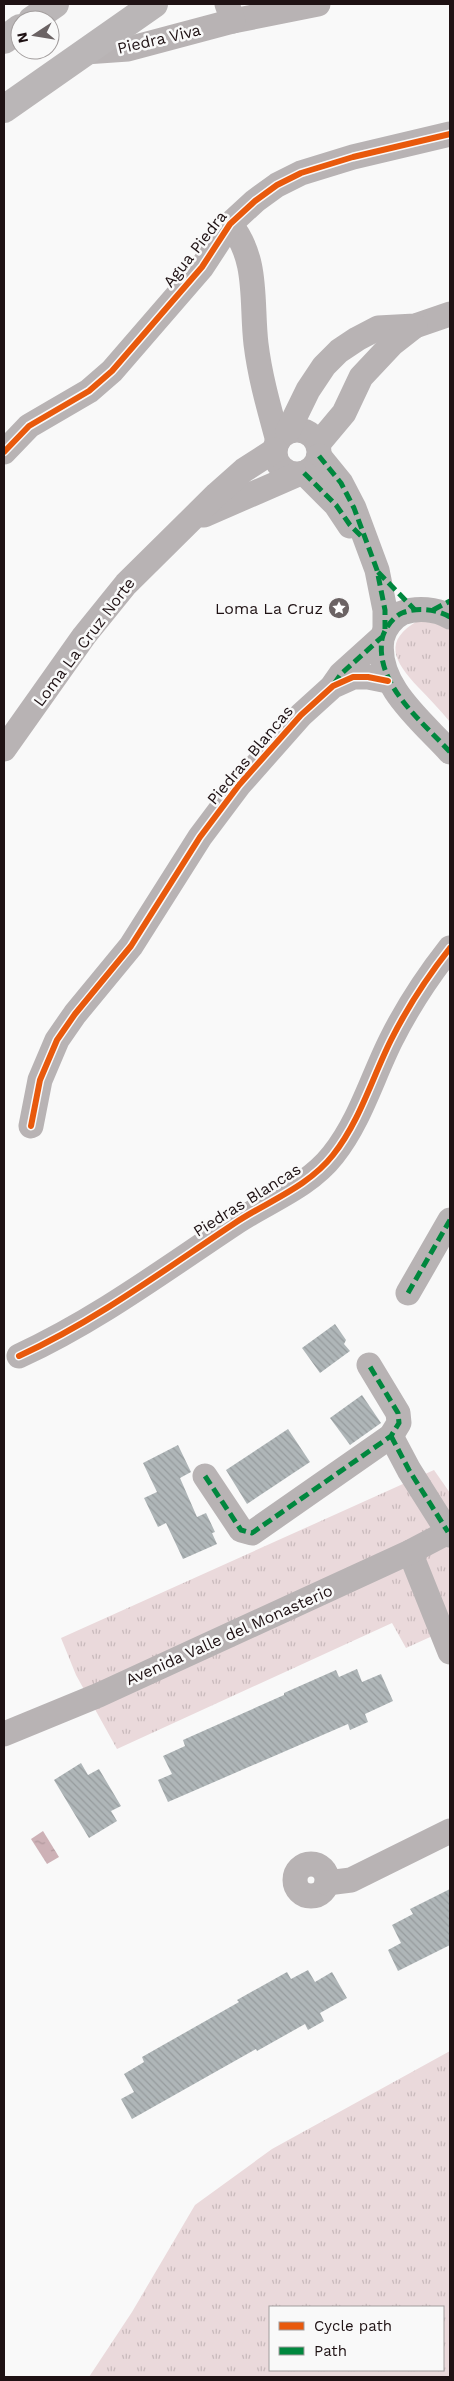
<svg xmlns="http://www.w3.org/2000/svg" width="454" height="2381" viewBox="0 0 454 2381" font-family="'Work Sans',sans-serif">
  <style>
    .grass { fill: url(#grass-tufts); fill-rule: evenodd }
    .water { fill: url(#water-ripples) }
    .building { fill: url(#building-back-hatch) }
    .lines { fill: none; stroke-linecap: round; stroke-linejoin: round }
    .minor { stroke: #b8b3b4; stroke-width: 25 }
    .major { stroke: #bab6b7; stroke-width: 28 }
    .quiet { stroke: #00873e; stroke-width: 5; stroke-dasharray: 10 5; stroke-linecap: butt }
    .cycleway-casing { stroke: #f9f9f9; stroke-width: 9 }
    .cycleway { stroke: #e8590c; stroke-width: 6 }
    .labels { text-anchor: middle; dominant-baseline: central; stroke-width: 5; stroke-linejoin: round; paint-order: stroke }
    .street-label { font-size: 16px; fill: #1f1214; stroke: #f9f9f9 }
    .poi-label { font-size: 16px; fill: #1f1214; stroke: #f9f9f9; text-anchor: end }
  </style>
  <defs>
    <pattern id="grass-tufts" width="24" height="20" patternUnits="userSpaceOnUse" patternTransform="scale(1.25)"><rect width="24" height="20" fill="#ead9db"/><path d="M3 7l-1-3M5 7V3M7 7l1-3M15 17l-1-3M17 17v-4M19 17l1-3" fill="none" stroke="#c8b9bb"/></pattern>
    <pattern id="water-ripples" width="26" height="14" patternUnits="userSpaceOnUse" patternTransform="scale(1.25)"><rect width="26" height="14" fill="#cdb1b6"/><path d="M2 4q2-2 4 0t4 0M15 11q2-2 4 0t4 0" fill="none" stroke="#b0979c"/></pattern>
    <pattern id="building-back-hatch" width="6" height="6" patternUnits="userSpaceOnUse" patternTransform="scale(1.25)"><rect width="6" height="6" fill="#afb6b8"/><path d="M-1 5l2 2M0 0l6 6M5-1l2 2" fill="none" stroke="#969b9d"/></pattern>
  </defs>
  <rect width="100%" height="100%" fill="#f9f9f9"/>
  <g class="grass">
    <path d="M419,620L450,627V722C440,710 429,698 418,687C394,661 382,641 419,620Z"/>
    <path d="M434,1470L450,1493V1628L406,1648L392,1623L117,1749L76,1675L61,1638Z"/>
    <path d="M450,2051V2377H89L132,2312L195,2205L272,2149ZM270,2307H443V2370H270Z"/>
  </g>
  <path class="water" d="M43,1831L59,1857L47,1864L31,1839Z"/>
  <g class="building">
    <path d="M335,1324L346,1340L344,1344L350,1351L320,1373L302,1348Z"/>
    <path d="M362,1395L381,1423L350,1445L330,1418Z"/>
    <path d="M288,1429L310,1462L247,1504L226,1470Z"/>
    <path d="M178,1445L191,1472L180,1478L197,1517L206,1513L215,1532L212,1533L217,1544L183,1559L166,1523L158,1527L144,1498L157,1492L143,1463Z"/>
    <path d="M357,1669L362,1682L381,1674L393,1701L365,1714L368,1722L350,1730L348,1724L168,1802L158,1780L172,1774L163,1756L185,1746L183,1740L284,1695V1693L336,1670L339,1677Z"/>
    <path d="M81,1763L88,1775L99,1769L121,1806L111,1811L117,1821L89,1838L54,1780Z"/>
    <path d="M450,1889V1945L398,1971L388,1950L401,1943L392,1925L413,1914L410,1909Z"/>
    <path d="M308,1970L315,1982L332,1972L347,1998L320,2013L324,2021L308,2030L305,2024L257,2051L256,2049L132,2119L121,2099L134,2092L124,2074L144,2062L142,2057L239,2002L237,2000L287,1972L291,1979Z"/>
  </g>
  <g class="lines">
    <g class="minor">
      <path d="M233,21L318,4"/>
      <path d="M85,52L128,49L233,21L227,4"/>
      <path d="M230,224C259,259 251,302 256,344C260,377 269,408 278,441"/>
      <circle cx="297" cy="452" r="22"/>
      <path d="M288,431L308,390L324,366L339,351L357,339L378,328L415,326L450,314"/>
      <path d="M318,444L344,413L361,377L392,344L415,326"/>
      <path d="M4,452L29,426L89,391L112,371L202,267L230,224L255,201L277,185L301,173L353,157L450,134"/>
      <path d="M319,456L341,483L354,508L377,570L385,610V629"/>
      <path d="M304,473L336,505L350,526"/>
      <path d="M204,515L296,475"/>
      <path d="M450,617C437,609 417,607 402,613C393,617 384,629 382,639C375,685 422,721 450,752"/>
      <path d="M334,684L341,674L382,637"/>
      <path d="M4,749L84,636L126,584L217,494L244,470L275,450"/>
      <path d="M31,1126L40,1080L57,1040L75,1014L131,946L200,837L239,785L301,715L333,686L353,677H368L388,681"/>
      <path d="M408,1293L450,1220"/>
      <path d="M19,1356C97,1320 164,1270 235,1223C268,1201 308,1187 333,1155C360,1121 372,1078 391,1040C407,1008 428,976 450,948"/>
      <path d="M391,1436L409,1470L450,1535"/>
      <path d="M205,1476L241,1530L252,1533L391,1436L399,1423L398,1413L369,1365"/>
      <path d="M410,1552L450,1652"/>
      <path d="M4,1734L99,1695L410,1552L450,1531"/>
      <circle cx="311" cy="1880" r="16"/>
      <path d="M327,1883L351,1880L450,1831"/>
    </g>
    <g class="major">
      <path d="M32,20L55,4"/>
      <path d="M4,40L20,28"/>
      <path d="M4,109L154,4"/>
    </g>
    <g class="quiet">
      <path d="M319,456L341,483L354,508L377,570L385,610V629"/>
      <path d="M304,473L336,505L350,525L363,538"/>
      <path d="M378,572L415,610"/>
      <path d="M433,610L450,601"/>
      <path d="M450,617C437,609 417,607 402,613C393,617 384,629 382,639C375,685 422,721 450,752"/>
      <path d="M334,684L341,674L382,637"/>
      <path d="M408,1293L450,1220"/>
      <path d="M391,1436L409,1470L448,1532"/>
      <path d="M205,1476L241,1530L252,1533L391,1436L399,1423L398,1413L369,1365"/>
    </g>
    <g class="cycleway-casing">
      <g id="cycleway">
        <path d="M4,452L29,426L89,391L112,371L202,267L230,224L255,201L277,185L301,173L353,157L450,134"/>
        <path d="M31,1126L40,1080L57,1040L75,1014L131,946L200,837L239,785L301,715L333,686L353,677H368L388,681"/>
        <path d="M19,1356C97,1320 164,1270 235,1223C268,1201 308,1187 333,1155C360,1121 372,1078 391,1040C407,1008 428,976 450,948"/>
      </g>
    </g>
    <use href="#cycleway" class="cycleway"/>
  </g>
  <defs>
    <g id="sight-disc" transform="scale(1.125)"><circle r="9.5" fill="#6b6364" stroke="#f9f9f9"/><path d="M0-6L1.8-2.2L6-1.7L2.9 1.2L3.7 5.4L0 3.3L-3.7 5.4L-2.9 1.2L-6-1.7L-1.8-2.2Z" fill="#fff"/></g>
  </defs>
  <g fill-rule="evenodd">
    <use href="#sight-disc" x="339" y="608"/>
  </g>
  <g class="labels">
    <g class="street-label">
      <text transform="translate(159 39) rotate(-13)">Piedra Viva</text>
      <text transform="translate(195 249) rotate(-52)">Agua Piedra</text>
      <text transform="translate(84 642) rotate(-53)">Loma La Cruz Norte</text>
      <text transform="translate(250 755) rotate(-50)">Piedras Blancas</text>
      <text transform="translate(247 1200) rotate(-32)">Piedras Blancas</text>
      <text transform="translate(229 1635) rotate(-24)">Avenida Valle del Monasterio</text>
    </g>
    <g class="poi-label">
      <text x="323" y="608">Loma La Cruz</text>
    </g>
  </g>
  <rect width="454" height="2381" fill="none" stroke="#1f1214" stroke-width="10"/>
  <rect x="269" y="2306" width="175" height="65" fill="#f9f9f9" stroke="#a29d9d"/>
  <rect x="279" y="2322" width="25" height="8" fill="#e8590c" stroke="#a29d9d"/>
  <text x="314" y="2331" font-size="15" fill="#1f1214">Cycle path</text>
  <rect x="279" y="2347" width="25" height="8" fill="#00873e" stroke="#a29d9d"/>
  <text x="314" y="2356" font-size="15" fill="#1f1214">Path</text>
  <g transform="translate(35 35) rotate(258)"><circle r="24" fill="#f9f9f9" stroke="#a29d9d"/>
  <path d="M0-4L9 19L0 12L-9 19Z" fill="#6b6364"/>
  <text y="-8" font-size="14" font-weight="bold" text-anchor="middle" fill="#1f1214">N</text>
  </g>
</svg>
